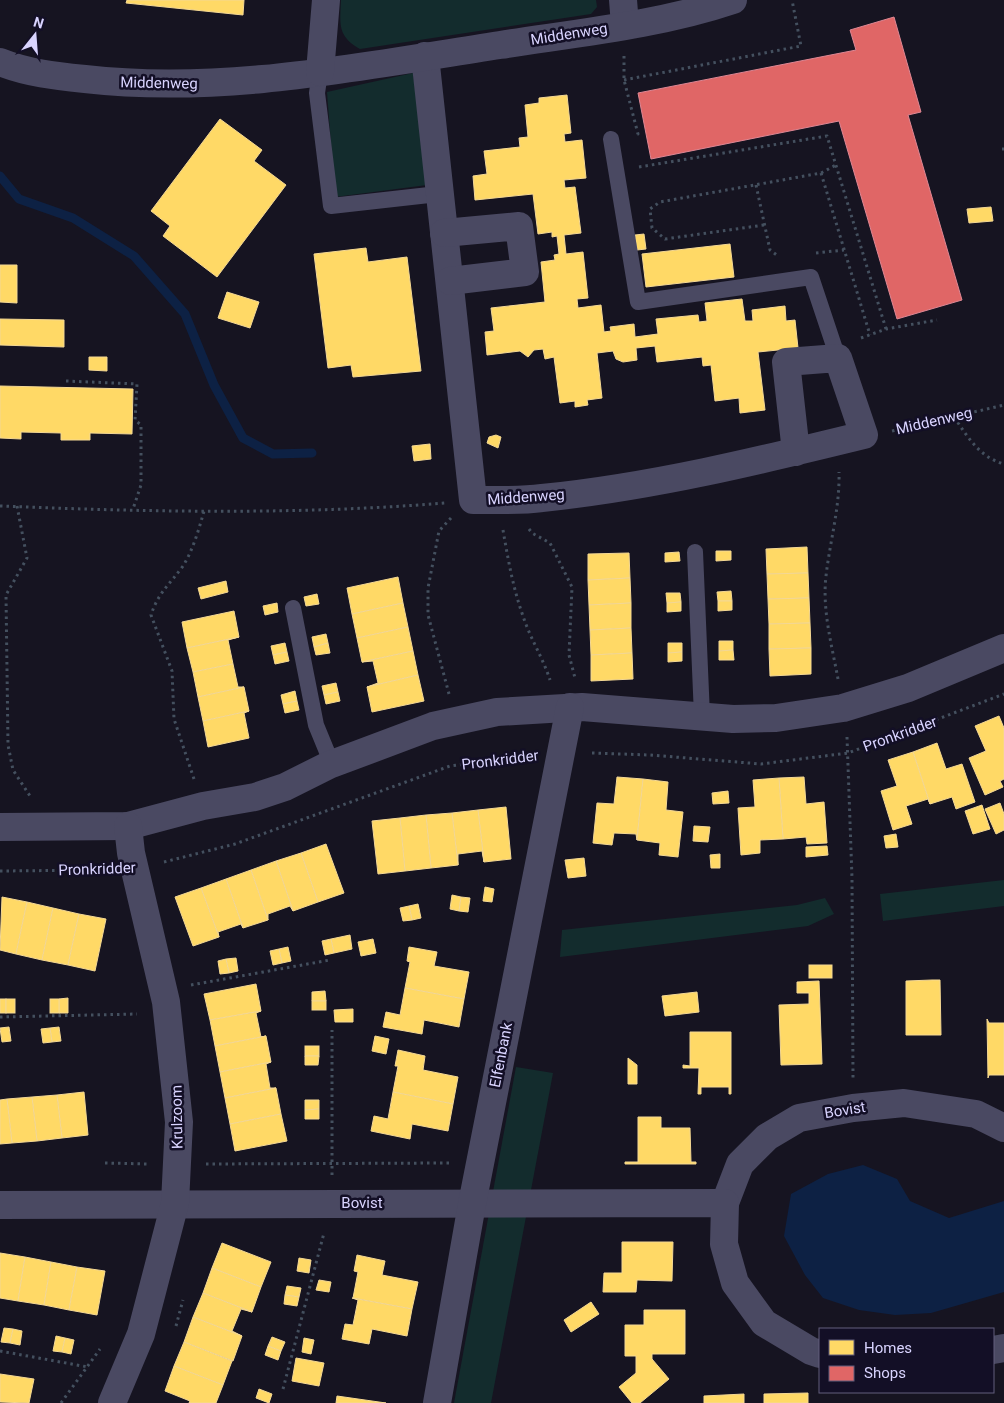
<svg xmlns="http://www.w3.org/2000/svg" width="1004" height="1403" viewBox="0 0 1004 1403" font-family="Roboto,sans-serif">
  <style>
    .green { fill: #132c2d }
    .water { fill: #0d2144 }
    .homes { fill: #ffd966; stroke: #f4d894 }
    .shops { fill: #e06666; stroke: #de8794 }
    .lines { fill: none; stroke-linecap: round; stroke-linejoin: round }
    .stream { stroke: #0d2144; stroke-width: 9 }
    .path { stroke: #44505f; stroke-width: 3; stroke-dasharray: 2.5 4; stroke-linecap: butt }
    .lane { stroke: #4a4962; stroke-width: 16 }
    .street { stroke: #4a4962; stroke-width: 28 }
    .labels { text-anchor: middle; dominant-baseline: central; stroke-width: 5; stroke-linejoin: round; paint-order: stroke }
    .street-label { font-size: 15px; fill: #d9d4ff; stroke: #130f26 }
  </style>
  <rect width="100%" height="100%" fill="#161421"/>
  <g class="green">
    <path d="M341,0H596L597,7L591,14L360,49C337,36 340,24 341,0Z"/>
    <path d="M413,73L427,185L335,197L327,92Z"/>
    <path d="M1004,880V906L883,921L880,894Z"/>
    <path d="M825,898L834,914L808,926L560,957L562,930L797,905Z"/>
    <path d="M516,1067L553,1073L491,1403H454Z"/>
  </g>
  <path class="water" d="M863,1165L897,1179L910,1201L949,1218L1004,1201V1292L931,1313L895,1315L859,1310L823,1298L805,1275L784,1236L791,1194L828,1174Z"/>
  <g class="homes">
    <path d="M127,0H244L243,15L126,3Z"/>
    <path d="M567,95L571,133L564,134L565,142L582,140L586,178L564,180L565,188L575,187L581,233L564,235L566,254L583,252L588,298L577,299L578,308L601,305L604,332L611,331L610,327L634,324L635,337L658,334L656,319L698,315L699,322L707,321L705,303L742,299L745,321H753L752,310L785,306L786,321L795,320L798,348L758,352L765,410L740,413L739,398L715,401L711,365L703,366L702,357L657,362L655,346L636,348L637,360L623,362L616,359L613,351L597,353L602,398L587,400L588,405L575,407V401L560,403L554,357L545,359L543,349L534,350L528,357L520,351L487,355L485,332L494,331L491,308L545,302L541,262L555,260L554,255L559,254L557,236L552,237V232L538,234L533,194L475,200L473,176L487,174L484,151L520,147L519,138L528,137L525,105L539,103V98Z"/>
    <path d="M220,119L262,150L254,161L286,185L217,277L163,236L170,226L151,211Z"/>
    <path d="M991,207L993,221L969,223L967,209Z"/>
    <path d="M644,234L646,249L637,250L635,235Z"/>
    <path d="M730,244L734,277L646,287L642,254Z"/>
    <path d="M366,248L368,262L407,257L421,371L353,377L351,365L328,368L314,254Z"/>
    <path d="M0,265H17V303L0,302Z"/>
    <path d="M227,292L259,302L250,328L218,318Z"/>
    <path d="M0,319L64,320V347L0,345Z"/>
    <path d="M89,357H107V371L89,370Z"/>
    <path d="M0,386L133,389L132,434L90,433V440H61V433L21,432V439L0,438Z"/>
    <path d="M496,435L501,437L498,448L487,443L489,437Z"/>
    <path d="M430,444L431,459L414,461L412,446Z"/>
    <path d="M807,547L808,573L767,574L766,549Z"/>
    <path d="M716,551H731V560L716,561Z"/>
    <path d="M679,552L680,561L665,562V553Z"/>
    <path d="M629,553L630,578L588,580V554Z"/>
    <path d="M808,573L809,598L768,599L767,574Z"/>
    <path d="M398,577L403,603L352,614L347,588Z"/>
    <path d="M630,578L631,603L589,605L588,580Z"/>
    <path d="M226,581L228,592L201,599L198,588Z"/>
    <path d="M731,591L732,601H718L717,592Z"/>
    <path d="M666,593H680L681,602L667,603Z"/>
    <path d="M317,594L319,604L306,606L304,597Z"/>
    <path d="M809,598L810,623L769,624L768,599Z"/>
    <path d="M718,601H732V610L718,611Z"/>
    <path d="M681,602V611L667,612V603Z"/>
    <path d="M277,603L278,612L265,615L263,606Z"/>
    <path d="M403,603L408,627L357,638L352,614Z"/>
    <path d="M631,603V628L590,630L589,605Z"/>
    <path d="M234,611L239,637L187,648L182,622Z"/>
    <path d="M810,623L811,648L769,649V624Z"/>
    <path d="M408,627L413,651L362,662L357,638Z"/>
    <path d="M631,628L632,653L591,655L590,630Z"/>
    <path d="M326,634L328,643L314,647L312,637Z"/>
    <path d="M239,637L228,640L233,664L193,672L187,648Z"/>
    <path d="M719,641H733V650L719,651Z"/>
    <path d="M285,643L287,652L273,655L271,646Z"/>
    <path d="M328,643L330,653L316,655L314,647Z"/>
    <path d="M668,643H682V652L668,653Z"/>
    <path d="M811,648V674L770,676L769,649Z"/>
    <path d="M733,650L734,660H719V651Z"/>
    <path d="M413,651L418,675L367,687L378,683L373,661L362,662Z"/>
    <path d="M287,652L289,661L275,664L273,655Z"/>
    <path d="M682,652V661L668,662V653Z"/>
    <path d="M632,653L633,679L591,681V655Z"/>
    <path d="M233,664L238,687H244L198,697L193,672Z"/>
    <path d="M418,675L424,701L372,712L367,687Z"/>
    <path d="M336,683L338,692L324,695L322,686Z"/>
    <path d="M244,687L249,711L203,721L198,697Z"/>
    <path d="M295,691L297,701L283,704L281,695Z"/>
    <path d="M338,692L340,701L326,704L324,695Z"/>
    <path d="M297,701L299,710L285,713L283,704Z"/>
    <path d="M249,711L244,713L249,738L208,747L203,721Z"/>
    <path d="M999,716L1004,728V779L1000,781L1003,787L985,795L969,758L986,751L975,726Z"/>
    <path d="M937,743L946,769L962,764L975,802L956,809L952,797L930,804L913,752Z"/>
    <path d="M913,752L930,804L928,799L906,806L912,824L893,830L881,791L897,786L888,760Z"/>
    <path d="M617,777L643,779L637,840L636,834L614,833L612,845L593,843L597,803L614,804Z"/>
    <path d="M804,777L806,804L824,802L827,843L807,844L806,837L783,839L779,778Z"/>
    <path d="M779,778L783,839L760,840V853L741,855L738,808L755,807L753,780Z"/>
    <path d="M643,779L668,782L666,810L683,812L678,857L659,855L660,843L637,840Z"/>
    <path d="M728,791L729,803L713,804L712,793Z"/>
    <path d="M1000,803L1004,814V830L996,834L985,809Z"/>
    <path d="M982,805L990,829L973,834L965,811Z"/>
    <path d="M506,807L511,859L484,862L478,810Z"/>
    <path d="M478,810L484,862L482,851L458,854V865L452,813Z"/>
    <path d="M452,813L458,865L431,868L426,815Z"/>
    <path d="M426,815L431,868L405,871L400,818Z"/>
    <path d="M400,818L405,871L378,874L372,821Z"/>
    <path d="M694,826L710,827L708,842L693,841Z"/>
    <path d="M896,834L898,847L886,848L884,836Z"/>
    <path d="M326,844L344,893L318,902L301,853Z"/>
    <path d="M827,846L828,855L806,857V847Z"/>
    <path d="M301,853L318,902L293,911L276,861Z"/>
    <path d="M720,854V868H711L710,855Z"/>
    <path d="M584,858L586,876L568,878L565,860Z"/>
    <path d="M276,861L293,911L290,906L268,914V920L251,870Z"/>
    <path d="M251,870L268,920L243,928L226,879Z"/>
    <path d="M226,879L243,928L241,924L218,932L219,937L201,888Z"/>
    <path d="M485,887L494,889L492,902L483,901Z"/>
    <path d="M201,888L219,937L193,946L175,897Z"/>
    <path d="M452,895L461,897L459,911L450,909Z"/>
    <path d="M2,897L27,902L16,954L0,950Z"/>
    <path d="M461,897L470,898L468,912L459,911Z"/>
    <path d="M27,902L53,908L42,960L16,954Z"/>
    <path d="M418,904L421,918L412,920L409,906Z"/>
    <path d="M409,906L412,920L403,921L400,908Z"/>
    <path d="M53,908L79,914L68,965L42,960Z"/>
    <path d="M79,914L106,919L95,971L68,965Z"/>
    <path d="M350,935L352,949L334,953L331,939Z"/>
    <path d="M331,939L334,953L325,955L322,941Z"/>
    <path d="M373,939L376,953L361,956L358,942Z"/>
    <path d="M288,947L291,961L282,963L279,949Z"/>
    <path d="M409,947L437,952L434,966L469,972L464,999L405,988L410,962L407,961Z"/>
    <path d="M279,949L282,963L273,965L270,951Z"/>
    <path d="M236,958L238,971L229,973L226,959Z"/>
    <path d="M226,959L229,973L220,974L218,961Z"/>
    <rect x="809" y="965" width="23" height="13"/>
    <path d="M932,980H940L941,1035H906V981Z"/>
    <path d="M819,981L822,1064L781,1065L779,1005L809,1004V993H797V982Z"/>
    <path d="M256,984L261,1011L210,1020L204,994Z"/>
    <path d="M405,988L464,999L459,1027L424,1020L422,1034L383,1027L386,1012L400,1015Z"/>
    <path d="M325,991L326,1001H312V992Z"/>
    <path d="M697,992L699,1012L665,1016L662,996Z"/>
    <path d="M68,998V1013H59V999Z"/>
    <rect x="0" y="999" width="6" height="14"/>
    <rect x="6" y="999" width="9" height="14"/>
    <rect x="50" y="999" width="9" height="14"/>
    <rect x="312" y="1001" width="14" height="9"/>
    <path d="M353,1009V1022H335L334,1010Z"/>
    <path d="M261,1011L256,1013L261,1037L266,1036L215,1046L210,1020Z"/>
    <path d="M987,1019L989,1023H1004V1075H989L988,1078Z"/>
    <path d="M9,1027L11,1041L2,1042L0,1028Z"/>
    <path d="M59,1027L61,1041L52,1042L50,1028Z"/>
    <path d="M50,1028L52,1042L43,1043L41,1029Z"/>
    <path d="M690,1032H731V1094H729V1087H701V1094H698L699,1068H683V1065L690,1066Z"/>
    <path d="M266,1036L271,1062L220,1072L215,1046Z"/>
    <path d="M375,1036L389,1039L386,1054L372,1051Z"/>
    <rect x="305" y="1046" width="14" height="10"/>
    <path d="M398,1050L425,1056L423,1070L458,1077L453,1104L393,1092L398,1066H395Z"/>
    <path d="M305,1056H319L318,1065H305Z"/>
    <path d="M628,1058L637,1065V1084H628Z"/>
    <path d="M271,1062L266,1064L270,1088H276L225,1098L220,1072Z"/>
    <path d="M276,1088L281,1114L230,1124L225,1098Z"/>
    <path d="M84,1092L88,1135L62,1138L57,1095Z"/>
    <path d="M393,1092L453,1104L448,1131L412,1124L410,1139L371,1131L374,1116L388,1119Z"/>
    <path d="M57,1095L62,1138L37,1141L32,1097Z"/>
    <path d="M32,1097L37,1141L12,1143L7,1099Z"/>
    <path d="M7,1099L12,1143L0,1144V1100Z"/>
    <path d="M305,1100H319V1109L305,1110Z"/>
    <path d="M319,1109V1119H305V1110Z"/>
    <path d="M281,1114L287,1141L235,1151L230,1124Z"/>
    <path d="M638,1117H661V1128H690L691,1162H696V1164H625V1162H638Z"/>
    <path d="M622,1242H673L672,1281L637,1280L636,1292H603L604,1273H622Z"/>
    <path d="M222,1243L271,1262L261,1287L212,1268Z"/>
    <path d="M0,1253L25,1257L18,1301L0,1298Z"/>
    <path d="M357,1255L385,1261L382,1275L418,1282L412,1309L353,1298L358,1272L354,1271Z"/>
    <path d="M25,1257L51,1262L44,1305L18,1301Z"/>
    <path d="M299,1258L311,1260L309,1273L297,1271Z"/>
    <path d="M51,1262L77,1267L69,1310L44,1305Z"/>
    <path d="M77,1267L105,1271L97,1315L69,1310Z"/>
    <path d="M212,1268L261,1287L252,1312L203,1293Z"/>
    <path d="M319,1280L331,1282L329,1292L316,1290Z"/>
    <path d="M287,1286L301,1288L299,1297L285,1295Z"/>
    <path d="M203,1293L252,1312L241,1309L232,1331L242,1336L193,1317Z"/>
    <path d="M285,1295L299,1297L297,1306L284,1304Z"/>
    <path d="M352,1298L412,1309L407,1336L372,1329L369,1344L342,1339L345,1324L353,1325L358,1300Z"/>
    <path d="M591,1302L599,1314L571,1332L564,1320Z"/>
    <path d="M644,1310H685V1354H652V1359L669,1379L640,1403H632L619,1387L636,1373V1356H625V1325H644Z"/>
    <path d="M193,1317L242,1336L233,1361L184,1342Z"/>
    <path d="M4,1328L13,1329L10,1343L1,1342Z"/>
    <path d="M13,1329L22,1331L20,1345L10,1343Z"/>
    <path d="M56,1336L65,1338L62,1352L53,1351Z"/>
    <path d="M272,1337L285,1342L281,1351L268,1346Z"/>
    <path d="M65,1338L74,1340L71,1354L62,1352Z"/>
    <path d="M304,1338L314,1340L311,1354L302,1352Z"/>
    <path d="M184,1342L232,1361L223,1385L174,1366Z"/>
    <path d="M268,1346L281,1351L278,1360L265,1355Z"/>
    <path d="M296,1358L324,1363L319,1386L292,1381Z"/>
    <path d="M174,1366L223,1385L216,1403H189L190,1401L165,1391Z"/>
    <path d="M0,1374L34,1379L29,1403L0,1402Z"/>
    <path d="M259,1389L272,1394L269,1403L256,1398Z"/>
    <path d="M808,1393V1403H764V1394Z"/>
    <path d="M744,1394V1403H704V1396Z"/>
    <path d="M337,1396L386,1403H336Z"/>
  </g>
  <path class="shops" d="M894,17L921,112L908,115L962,300L897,319L839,121L651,159L638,93L856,50L850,30Z"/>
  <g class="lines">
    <path class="stream" d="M0,176L19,199L73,218L134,256L185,314L214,385L243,438L273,454L312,453"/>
    <g class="path">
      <path d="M624,56V80L638,134L634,135"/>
      <path d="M624,80L801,46L792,0"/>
      <path d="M1002,149H1004"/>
      <path d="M639,167L827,136L886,329"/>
      <path d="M821,173L870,335"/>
      <path d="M756,185L770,250L778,256"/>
      <path d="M764,225L665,239L652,228L650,209L660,202L821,173L836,165"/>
      <path d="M816,253L844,250"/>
      <path d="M861,338L886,329L937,320"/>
      <path d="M66,381L137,384L135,420L141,425V485L133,509"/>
      <path d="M954,417C968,437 979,457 1004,464"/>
      <path d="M892,431L1004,405"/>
      <path d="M0,506C148,512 297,515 445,503"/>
      <path d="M17,506L27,558L6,595L8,745L13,770L30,796"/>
      <path d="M529,529L532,533L550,543L572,587L569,655L575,678"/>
      <path d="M503,530C508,559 513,588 523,616C530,638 543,658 550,680"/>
      <path d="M838,679C832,646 822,610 826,576C830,541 840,507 839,472"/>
      <path d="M449,694L428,615V588L439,531L451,518"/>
      <path d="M847,737L852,878L853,1078"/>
      <path d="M592,753L650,755L761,764L848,753L1004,694"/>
      <path d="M194,779L174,719L172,671L151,615C158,593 170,584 183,566C193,550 199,529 204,511"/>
      <path d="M164,862L235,844L450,766L531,756"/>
      <path d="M0,871L106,870"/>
      <path d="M191,985L330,960"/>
      <path d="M0,1017L137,1014"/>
      <path d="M105,1163L147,1164"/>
      <path d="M206,1164L450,1163"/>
      <path d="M332,1175V1030"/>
      <path d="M176,1326L183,1300"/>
      <path d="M0,1351L88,1367"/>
      <path d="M283,1389L324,1233"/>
      <path d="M61,1403L100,1349"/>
    </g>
    <g class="lane">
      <path d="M320,72L317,93L331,206L438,194"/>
      <path d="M611,139L638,302L811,277L838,358"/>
      <path d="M695,552L702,716"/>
      <path d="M293,608L316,725L332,764"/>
    </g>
    <g class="street">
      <path d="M623,0L625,25"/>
      <path d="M425,56L473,500C496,500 519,501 542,498C651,487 758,461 864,435L838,358L786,362L796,452"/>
      <path d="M0,62C27,73 56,76 85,79C224,95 363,66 500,45C577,33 659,25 733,0"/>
      <path d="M320,72L326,0"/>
      <path d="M444,233L519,226L525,272L450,281"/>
      <path d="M0,827L128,826L203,806L255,797L285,787L329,765L433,726L497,712L582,707L733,719L776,718L843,708L908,688L1004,648"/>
      <path d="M725,1203L740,1164L767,1137L799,1118L853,1108L904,1103L976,1114L1004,1128"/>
      <path d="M0,1205L725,1203L724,1244L735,1283L764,1323L811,1351L820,1354"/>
      <path d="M993,1350L1004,1348"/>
      <path d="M112,1403L141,1334L175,1203L179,1122L166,1002L131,853L128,826"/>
      <path d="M437,1403L472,1204L570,707"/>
    </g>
  </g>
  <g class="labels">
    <g class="street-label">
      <text transform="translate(569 34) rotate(-9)">Middenweg</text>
      <text transform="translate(159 83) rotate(1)">Middenweg</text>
      <text transform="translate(934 421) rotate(-13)">Middenweg</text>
      <text transform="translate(526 497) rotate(-4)">Middenweg</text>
      <text transform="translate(900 734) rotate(-20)">Pronkridder</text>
      <text transform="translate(500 760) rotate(-7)">Pronkridder</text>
      <text transform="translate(97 869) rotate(-2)">Pronkridder</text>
      <text transform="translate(501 1055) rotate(-79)">Elfenbank</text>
      <text transform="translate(845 1110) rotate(-9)">Bovist</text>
      <text transform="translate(177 1117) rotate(-91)">Krulzoom</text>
      <text x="362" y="1203">Bovist</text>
    </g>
  </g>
  <rect x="819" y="1328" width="175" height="65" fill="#130f26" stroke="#625e7d"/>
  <rect x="829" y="1340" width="25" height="15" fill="#ffd966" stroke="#625e7d"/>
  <text x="864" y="1353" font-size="15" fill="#d9d4ff">Homes</text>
  <rect x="829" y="1366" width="25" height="15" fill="#e06666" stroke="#625e7d"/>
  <text x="864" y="1378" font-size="15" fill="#d9d4ff">Shops</text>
  <g transform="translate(35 35) rotate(17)" stroke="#130f26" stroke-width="4" paint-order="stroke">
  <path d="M0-4L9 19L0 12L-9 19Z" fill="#d9d4ff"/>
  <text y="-8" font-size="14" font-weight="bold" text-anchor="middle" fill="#d9d4ff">N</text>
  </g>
</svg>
